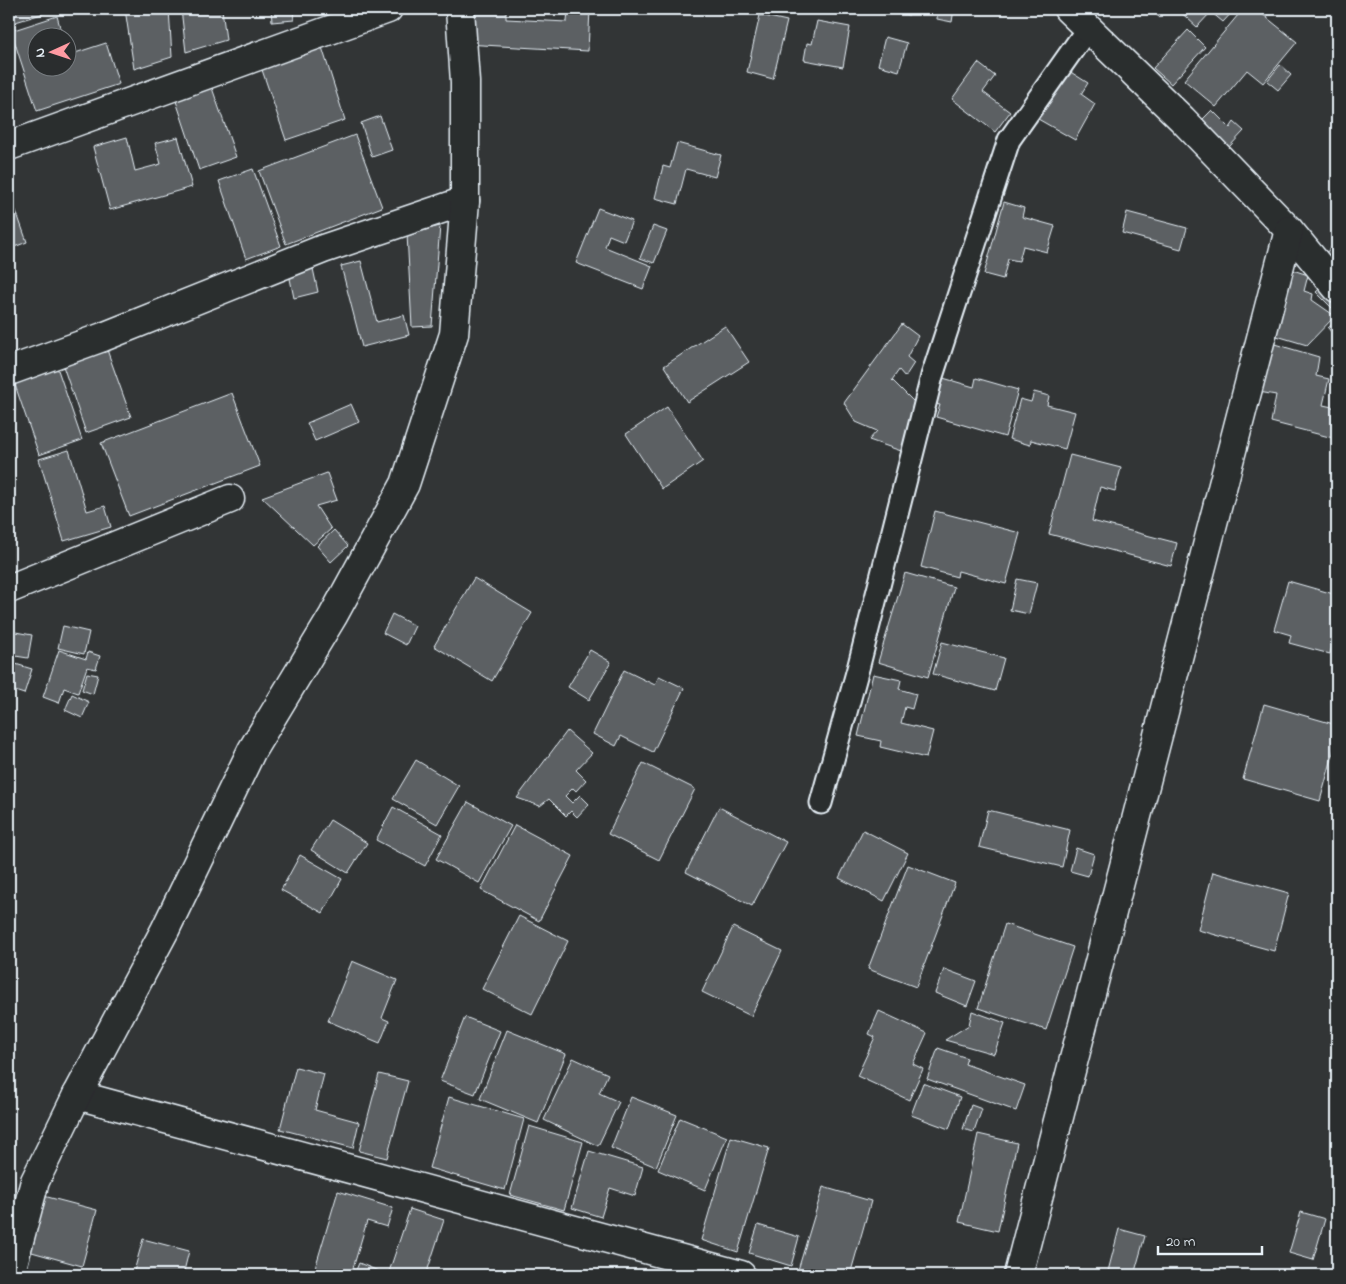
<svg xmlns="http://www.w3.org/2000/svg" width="1346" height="1284" viewBox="0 0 1346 1284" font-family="'Indie Flower',sans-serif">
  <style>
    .building { fill: #5c6063; stroke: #e8f1f8 }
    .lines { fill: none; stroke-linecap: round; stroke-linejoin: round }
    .lane-casing { stroke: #e8f1f8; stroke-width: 25 }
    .street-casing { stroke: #e8f1f8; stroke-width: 31 }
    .lane { stroke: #2a2d2e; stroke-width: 21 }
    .street { stroke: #2a2d2e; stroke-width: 28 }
  </style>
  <rect width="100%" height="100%" fill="#323536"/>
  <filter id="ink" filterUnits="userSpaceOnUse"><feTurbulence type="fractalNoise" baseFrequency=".02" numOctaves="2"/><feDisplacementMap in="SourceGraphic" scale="10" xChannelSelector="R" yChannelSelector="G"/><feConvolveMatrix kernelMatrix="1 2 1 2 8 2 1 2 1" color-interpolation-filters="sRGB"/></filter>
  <g filter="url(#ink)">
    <g class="building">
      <path d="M9,9H58L9,24Z"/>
      <path d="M125,9H169L172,57L134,69Z"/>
      <path d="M181,9H222L226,40L186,52Z"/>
      <path d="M271,9H293L294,20L272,22Z"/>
      <path d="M467,9H506V19L567,22L568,9H590L588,51L465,44Z"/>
      <path d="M872,9H910L909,15Z"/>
      <path d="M938,9H954L952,22L937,19Z"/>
      <path d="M1150,9H1168L1160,18Z"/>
      <path d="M1177,9H1235L1223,22L1211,12L1197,27Z"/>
      <path d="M1243,9H1256L1297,42L1263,83L1247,70L1216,107L1184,80Z"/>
      <path d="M760,15L787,21L773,79L747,72Z"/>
      <path d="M57,16L63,38H38V68H68V50L69,55L106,43L119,84L37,111L11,31Z"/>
      <path d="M817,21L850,27L843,67L804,60L807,43L812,44Z"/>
      <path d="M1188,30L1205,47L1171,84L1153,68Z"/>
      <path d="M885,37L907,43L899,71L878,65Z"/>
      <path d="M321,44L345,120L286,140L260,64Z"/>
      <path d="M978,63L995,76L983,92L1010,112L995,132L952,99Z"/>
      <path d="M1280,65L1291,75L1278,90L1267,81Z"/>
      <path d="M1069,71L1088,83L1081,94L1095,104L1075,140L1038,119Z"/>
      <path d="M211,85L236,157L199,170L175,98Z"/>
      <path d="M1212,110L1230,128L1234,122L1244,131L1229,147L1202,120Z"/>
      <path d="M380,116L392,150L372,157L361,123Z"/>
      <path d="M355,135L382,207L286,244L259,171Z"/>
      <path d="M127,137L135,171L161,164L155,143L178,137L192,187L110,210L93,147Z"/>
      <path d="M677,143L721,155L715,177L686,169L677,204L655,198L663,166L670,168Z"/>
      <path d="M253,169L281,246L246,259L219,181Z"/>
      <path d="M9,191L27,242L9,249Z"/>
      <path d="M1004,202L1024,208L1022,217L1055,226L1047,252L1023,246L1019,261L1008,259L1003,279L984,274Z"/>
      <path d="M598,208L632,221L624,241L609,235L605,247L652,266L643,289L576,263Z"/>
      <path d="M1127,212L1187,228L1181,249L1122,233Z"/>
      <path d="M440,226L432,326L412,327L407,234Z"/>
      <path d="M653,226L667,231L654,263L640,258Z"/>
      <path d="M1337,241V271L1322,257Z"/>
      <path d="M361,261L377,322L404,315L409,335L362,347L341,266Z"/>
      <path d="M312,264L318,292L294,298L288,269Z"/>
      <path d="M1287,268L1308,275L1304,291L1313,294L1312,300L1335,316L1307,345L1270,334Z"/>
      <path d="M1325,284L1337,298V313L1316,292Z"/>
      <path d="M1337,320V339L1328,328Z"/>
      <path d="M902,324L918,336L907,357L914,363L905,377L899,370L892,380L922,410L907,453L869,440L877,431L856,422L844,403Z"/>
      <path d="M725,326L749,362L687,402L664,366Z"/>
      <path d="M1271,343L1319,357L1316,376L1329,379L1323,405L1337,408V439L1271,422L1276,395L1259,392Z"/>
      <path d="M106,347L131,417L86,433L62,363Z"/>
      <path d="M57,367L82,440L39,455L14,382Z"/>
      <path d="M943,378L974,387L976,378L1018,390L1005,437L936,417L940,405L935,404Z"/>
      <path d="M1034,392L1049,396L1047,405L1075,412L1065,449L1031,440L1030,445L1009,439L1020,399L1031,402Z"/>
      <path d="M232,393L260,466L129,516L101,443Z"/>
      <path d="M351,404L359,422L315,441L307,423Z"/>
      <path d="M667,407L703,461L662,489L626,434Z"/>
      <path d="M69,450L87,511L105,506L111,527L64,541L39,459Z"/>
      <path d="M1070,455L1121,468L1115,491L1100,487L1092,521L1177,543L1171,566L1049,534Z"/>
      <path d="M327,473L337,500L316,506L331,529L313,545L262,497Z"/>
      <path d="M935,511L1020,533L1006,584L958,571L957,577L921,567Z"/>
      <path d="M334,530L348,546L331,562L317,546Z"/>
      <path d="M905,573L954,587L928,677L878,662Z"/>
      <path d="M474,578L532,613L492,681L434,646Z"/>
      <path d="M1017,579L1037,583L1029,614L1010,610Z"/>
      <path d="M1288,581L1337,595V627L1330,654L1289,643L1291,635L1274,630Z"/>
      <path d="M392,614L415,626L406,645L383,633Z"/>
      <path d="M63,626L89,632L84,654L58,648Z"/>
      <path d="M10,631L32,635L28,658L9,655Z"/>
      <path d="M942,642L1004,658L995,691L933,674Z"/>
      <path d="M59,650L86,659L88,652L100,656L96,669L87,667L78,693L64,688L59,703L43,697Z"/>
      <path d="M590,650L611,662L589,700L568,687Z"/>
      <path d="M9,662L32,669L24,694L9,689Z"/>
      <path d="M624,670L655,685L659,676L684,688L653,752L621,736L616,746L593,734Z"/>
      <path d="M87,673L98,675L93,694L82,690Z"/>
      <path d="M873,674L901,680L899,689L916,694L912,709L905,707L901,723L933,731L926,758L880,747L881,741L858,736Z"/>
      <path d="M72,694L89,702L82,718L65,710Z"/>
      <path d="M1264,704L1337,725V740L1320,801L1243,779Z"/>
      <path d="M567,731L592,753L576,770L586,780L576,791L573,788L565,796L572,803L580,795L589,804L577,817L571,811L566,816L549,799L540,806L517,798Z"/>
      <path d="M416,760L459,786L437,824L393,799Z"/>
      <path d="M643,763L695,789L659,860L608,834Z"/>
      <path d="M468,802L511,826L479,883L436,859Z"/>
      <path d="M393,807L442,834L425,866L376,840Z"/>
      <path d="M719,807L786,842L752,906L686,872Z"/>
      <path d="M988,810L1070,830L1062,867L979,847Z"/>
      <path d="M330,820L367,843L348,873L311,850Z"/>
      <path d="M515,825L573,856L539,921L481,890Z"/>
      <path d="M863,830L908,853L884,901L839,878Z"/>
      <path d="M1076,848L1094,854L1088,876L1070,871Z"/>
      <path d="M300,855L342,879L323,913L281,890Z"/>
      <path d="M908,865L955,883L916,987L868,969Z"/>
      <path d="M1213,872L1289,893L1274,951L1198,930Z"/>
      <path d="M519,916L568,941L532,1014L482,989Z"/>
      <path d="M1005,924L1073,947L1046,1030L978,1008Z"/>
      <path d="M733,927L782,951L751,1016L702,992Z"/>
      <path d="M352,961L397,980L382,1018L389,1021L380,1043L328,1021Z"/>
      <path d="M944,969L976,981L967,1006L935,993Z"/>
      <path d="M879,1011L927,1033L913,1064L923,1069L909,1100L857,1076L875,1037L869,1034Z"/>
      <path d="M972,1011L1005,1023L994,1054L945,1040L969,1025Z"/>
      <path d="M465,1017L500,1031L475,1094L440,1081Z"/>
      <path d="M507,1030L566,1054L538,1123L480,1099Z"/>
      <path d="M938,1048L967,1058L965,1064L1025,1085L1016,1111L927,1079Z"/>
      <path d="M573,1058L608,1074L599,1093L619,1102L598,1146L544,1120Z"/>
      <path d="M296,1067L324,1074L315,1110L359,1122L353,1148L280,1129Z"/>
      <path d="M379,1074L408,1081L387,1158L359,1151Z"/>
      <path d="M923,1083L960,1097L949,1129L911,1115Z"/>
      <path d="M449,1097L524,1119L505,1190L429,1168Z"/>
      <path d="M631,1097L677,1115L656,1167L611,1148Z"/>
      <path d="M971,1105L982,1109L974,1132L963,1129Z"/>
      <path d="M680,1118L727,1137L705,1190L658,1170Z"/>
      <path d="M529,1126L583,1142L564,1210L510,1195Z"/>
      <path d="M978,1134L1017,1143L998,1231L959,1222Z"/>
      <path d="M731,1137L769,1148L738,1252L701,1240Z"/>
      <path d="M589,1151L643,1167L635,1196L610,1188L601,1217L572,1208Z"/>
      <path d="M823,1187L871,1201L850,1275H817L798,1270Z"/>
      <path d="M338,1191L393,1208L387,1227L367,1221L351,1275H313Z"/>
      <path d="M36,1194L97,1210L82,1266L21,1249Z"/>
      <path d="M410,1209L444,1220L426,1275H388Z"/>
      <path d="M1301,1212L1325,1219L1313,1260L1289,1253Z"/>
      <path d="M758,1225L799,1237L791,1266L749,1253Z"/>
      <path d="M1119,1229L1145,1236L1134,1275H1107Z"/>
      <path d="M143,1239L189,1251L183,1275H133Z"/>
      <path d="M359,1263L383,1273L382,1275H354Z"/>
      <path d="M30,1268L47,1273V1275H29Z"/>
    </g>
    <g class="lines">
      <g class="lane-casing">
        <path id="lane" d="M821,803L859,665L932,376L1009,140L1088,28"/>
      </g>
      <g class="street-casing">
        <g id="street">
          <path d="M1068,9L1182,119L1289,230L1337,288"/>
          <path d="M9,146L388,9"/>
          <path d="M9,371L103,337L323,249L465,201"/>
          <path d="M9,589L230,499"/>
          <path d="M77,1095L741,1275"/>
          <path d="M10,1275L35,1181L77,1095L165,930L252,750L333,616L405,484L454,334L465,201V82L460,9"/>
          <path d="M1018,1275L1289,230"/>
        </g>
      </g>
      <use href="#lane" class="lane"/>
      <use href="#street" class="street"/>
    </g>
  </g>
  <rect width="1346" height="1284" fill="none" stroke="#2a2d2e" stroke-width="30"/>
  <rect x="15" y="15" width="1316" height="1254" fill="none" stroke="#e8f1f8" stroke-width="2" filter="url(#ink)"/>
  <g transform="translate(52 52) rotate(267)"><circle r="24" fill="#2a2d2e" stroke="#767b7f"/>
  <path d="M0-4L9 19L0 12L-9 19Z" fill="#ff9aa2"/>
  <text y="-8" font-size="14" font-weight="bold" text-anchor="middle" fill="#e8f1f8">N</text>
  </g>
  <path d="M1158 1246v8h104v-8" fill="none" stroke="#e8f1f8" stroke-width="2.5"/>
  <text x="1166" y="1246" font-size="15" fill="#e8f1f8" stroke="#2a2d2e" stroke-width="4" paint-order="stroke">20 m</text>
</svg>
